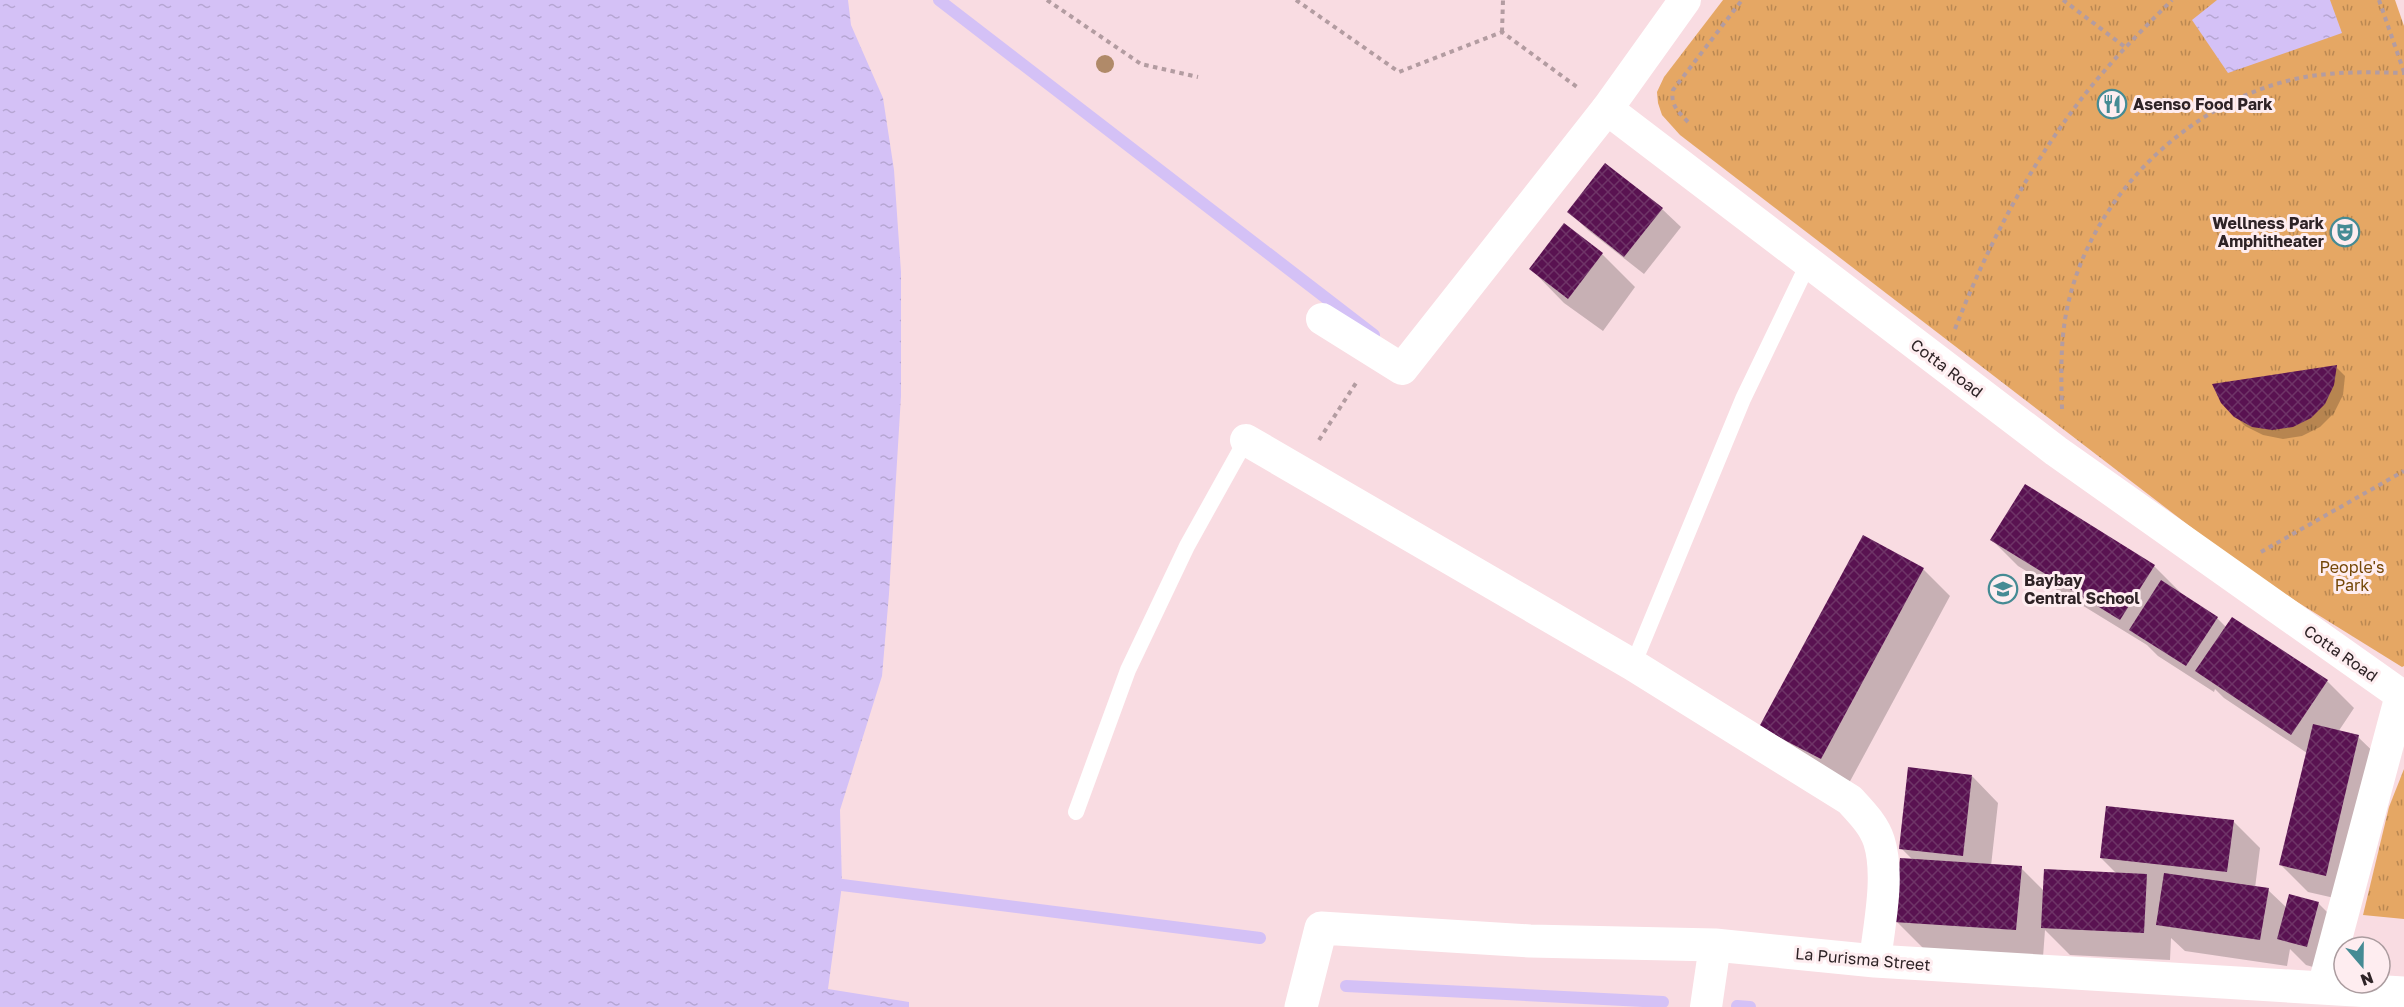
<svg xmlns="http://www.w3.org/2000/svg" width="2404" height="1007" viewBox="0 0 2404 1007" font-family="'Golos Text',sans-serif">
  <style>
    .park { fill: url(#park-tufts) }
    .water { fill: url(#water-ripples) }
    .shadow { fill: #0003 }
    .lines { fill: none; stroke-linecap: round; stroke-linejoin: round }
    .stream { stroke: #d4c1f6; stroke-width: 12 }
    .building { fill: url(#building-cross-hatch) }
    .path { stroke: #b39ca1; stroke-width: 4; stroke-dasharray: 4.5 4.5; stroke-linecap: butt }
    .service { stroke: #fff; stroke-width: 16 }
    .minor { stroke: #fff; stroke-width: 32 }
    .tertiary { stroke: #fff; stroke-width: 33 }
    .tree { fill: #b08a69 }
    .labels { text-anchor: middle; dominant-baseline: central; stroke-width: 6; stroke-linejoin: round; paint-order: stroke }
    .poi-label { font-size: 16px; font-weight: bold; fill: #2e2326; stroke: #feedf0; text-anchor: start }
    .street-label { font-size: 16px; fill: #2e2326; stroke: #feedf0 }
    .park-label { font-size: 16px; fill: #744706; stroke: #feedf0 }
  </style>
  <defs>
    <pattern id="park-tufts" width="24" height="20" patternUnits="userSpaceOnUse" patternTransform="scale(1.5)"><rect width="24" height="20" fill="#e5a764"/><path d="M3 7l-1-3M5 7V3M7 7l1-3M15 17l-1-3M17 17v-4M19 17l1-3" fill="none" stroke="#ba8852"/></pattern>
    <pattern id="water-ripples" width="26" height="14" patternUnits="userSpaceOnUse" patternTransform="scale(1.5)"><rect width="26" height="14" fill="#d4c1f6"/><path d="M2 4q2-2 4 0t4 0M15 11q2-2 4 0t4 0" fill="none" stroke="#b6a6d3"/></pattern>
    <pattern id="building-cross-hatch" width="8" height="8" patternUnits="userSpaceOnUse" patternTransform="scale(1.5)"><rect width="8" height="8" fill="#591251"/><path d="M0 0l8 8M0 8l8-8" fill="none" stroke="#6e3467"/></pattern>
  </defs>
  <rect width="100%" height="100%" fill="#f9dce2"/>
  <g class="park">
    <path d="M1723,0H2395L2404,26V666L2402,667L2252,574L1680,135L1662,115L1658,103L1657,92L1664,77Z"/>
    <path d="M2404,769V919L2363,915L2389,807Z"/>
  </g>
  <g class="water">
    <path d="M0,0H848L851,25L883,98L894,170L901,272V396L889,594L882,676L840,810L842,885L828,989L909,1002V1007H0Z"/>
    <path d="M2217,0H2330L2342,33L2228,73L2192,20Z"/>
  </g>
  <g class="shadow">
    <path d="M1662,209L1681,227L1644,274L1588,230L1569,212Z"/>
    <path d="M1602,254L1635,287L1603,331L1564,303L1531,269Z"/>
    <path d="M2336,367L2345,376L2343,395L2334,413L2320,427L2302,436L2283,439L2263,435L2245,426L2222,402Z"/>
    <path d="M1991,539L2154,566L2181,593L2180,594L2217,618L2227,628L2327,681L2354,708L2338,732L2358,737L2385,763L2352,902L2308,892L2281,865L2307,753L2224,698L2215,689L2214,692L2158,656L2147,645L2018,566Z"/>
    <path d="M1923,569L1950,596L1848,785L1761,726Z"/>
    <path d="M1972,776L1998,803L1991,866L2021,868L2045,892L2118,875L2101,858L2233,821L2260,848L2255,888L2268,890L2287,908L2318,903L2345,930L2334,973L2306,965L2290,949L2287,966L2185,951L2171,938L2170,960L2070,955L2045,930L2043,957L1923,948L1896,921L1913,860L1901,848Z"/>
  </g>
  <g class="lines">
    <g class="stream">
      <path d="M939,0L1374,335"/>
      <path d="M842,885L1260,938"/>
      <path d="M1346,986L1663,1002"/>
      <path d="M1737,1006L1750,1007"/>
    </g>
  </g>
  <g class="building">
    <path d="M1605,163L1663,208L1624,257L1567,212Z"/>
    <path d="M1564,223L1603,253L1568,299L1529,269Z"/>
    <path d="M2337,365L2334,385L2325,404L2311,418L2293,427L2272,430L2252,427L2234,417L2221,403L2212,384Z"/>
    <path d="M2025,484L2155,565L2120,620L1990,540Z"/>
    <path d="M1863,535L1924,568L1821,759L1759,727Z"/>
    <path d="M2161,580L2218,617L2186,666L2129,630Z"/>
    <path d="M2232,617L2328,680L2291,735L2195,671Z"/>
    <path d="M2313,724L2359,735L2326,876L2279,865Z"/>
    <path d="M1908,767L1972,775L1963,856L1899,849Z"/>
    <path d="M2106,806L2234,820L2227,872L2100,858Z"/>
    <path d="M1900,858L2022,866L2016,930L1894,922Z"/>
    <path d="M2044,869L2147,874L2144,933L2041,928Z"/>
    <path d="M2164,873L2269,888L2260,940L2156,925Z"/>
    <path d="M2289,894L2319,902L2307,947L2277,939Z"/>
  </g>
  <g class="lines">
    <g class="path">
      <path d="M1047,0L1141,64L1198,77"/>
      <path d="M1296,0L1399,72L1502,32L1577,87"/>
      <path d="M2063,0L2125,47"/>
      <path d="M2379,0L2404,72"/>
      <path d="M1502,32L1503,0"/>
      <path d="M1688,122C1678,112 1670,104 1673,90L1742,0"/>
      <path d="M1955,329C1987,247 2028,168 2082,98C2109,63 2141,31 2172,0"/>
      <path d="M2062,409C2061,372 2060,336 2069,300C2095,193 2189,103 2295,79C2331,71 2367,72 2404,73"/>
      <path d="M1319,440L1356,383"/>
      <path d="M2261,552L2404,471"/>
    </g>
    <g class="service">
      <path d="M1633,665L1743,399L1808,264"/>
      <path d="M1076,812L1128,670L1187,546L1246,440"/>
    </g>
    <g class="minor">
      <path d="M1607,109L2056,451L2401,695"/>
      <path d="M1322,319L1402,369L1607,109L1685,0"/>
      <path d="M1246,440L1633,665L1850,800C1861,812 1874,825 1879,841C1890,876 1879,925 1875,961"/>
      <path d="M2323,988L2401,695"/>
      <path d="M1706,1007L1715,945"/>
    </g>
    <path class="tertiary" d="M1301,1007L1321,928L1530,941L1715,945L1875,961L2404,993"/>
  </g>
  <circle class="tree" cx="1105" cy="64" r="9"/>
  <defs>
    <g id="restaurant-ring" transform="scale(1.5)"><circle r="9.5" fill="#feedf0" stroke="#458b94" stroke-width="1.5"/><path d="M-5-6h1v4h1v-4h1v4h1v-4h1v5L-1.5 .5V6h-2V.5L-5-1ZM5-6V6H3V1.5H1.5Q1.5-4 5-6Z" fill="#458b94"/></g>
    <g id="theatre-ring" transform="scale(1.5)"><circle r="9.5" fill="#feedf0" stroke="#458b94" stroke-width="1.5"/><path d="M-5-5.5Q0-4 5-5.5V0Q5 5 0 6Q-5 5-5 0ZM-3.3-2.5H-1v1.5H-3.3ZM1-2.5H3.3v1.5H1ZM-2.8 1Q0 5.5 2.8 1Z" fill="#458b94"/></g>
    <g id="school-ring" transform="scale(1.5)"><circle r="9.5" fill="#feedf0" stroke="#458b94" stroke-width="1.5"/><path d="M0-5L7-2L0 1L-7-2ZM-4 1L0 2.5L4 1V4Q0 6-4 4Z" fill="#458b94"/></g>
  </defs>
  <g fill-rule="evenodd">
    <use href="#restaurant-ring" x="2112" y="104"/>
    <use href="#theatre-ring" x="2345" y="232"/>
    <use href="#school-ring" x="2003" y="589"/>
  </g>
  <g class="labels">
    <g class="poi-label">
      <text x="2133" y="104">Asenso Food Park</text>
      <text x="2324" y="223" text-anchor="end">Wellness Park<tspan x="2324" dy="18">Amphitheater</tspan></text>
      <text x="2024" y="580">Baybay<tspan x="2024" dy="18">Central School</tspan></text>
    </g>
    <g class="street-label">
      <text transform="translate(1947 368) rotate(37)">Cotta Road</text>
      <text transform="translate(2341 653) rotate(35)">Cotta Road</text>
      <text transform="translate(1863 959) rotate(5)">La Purisma Street</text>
    </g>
    <g class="park-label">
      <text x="2352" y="567">People's<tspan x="2352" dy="18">Park</tspan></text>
    </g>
  </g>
  <g transform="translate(2362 965) rotate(160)"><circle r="28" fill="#feedf0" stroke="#ab9c9f" stroke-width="1.5"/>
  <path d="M0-4.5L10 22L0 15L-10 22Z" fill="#458b94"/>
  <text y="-9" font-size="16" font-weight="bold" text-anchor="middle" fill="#2e2326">N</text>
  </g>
</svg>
